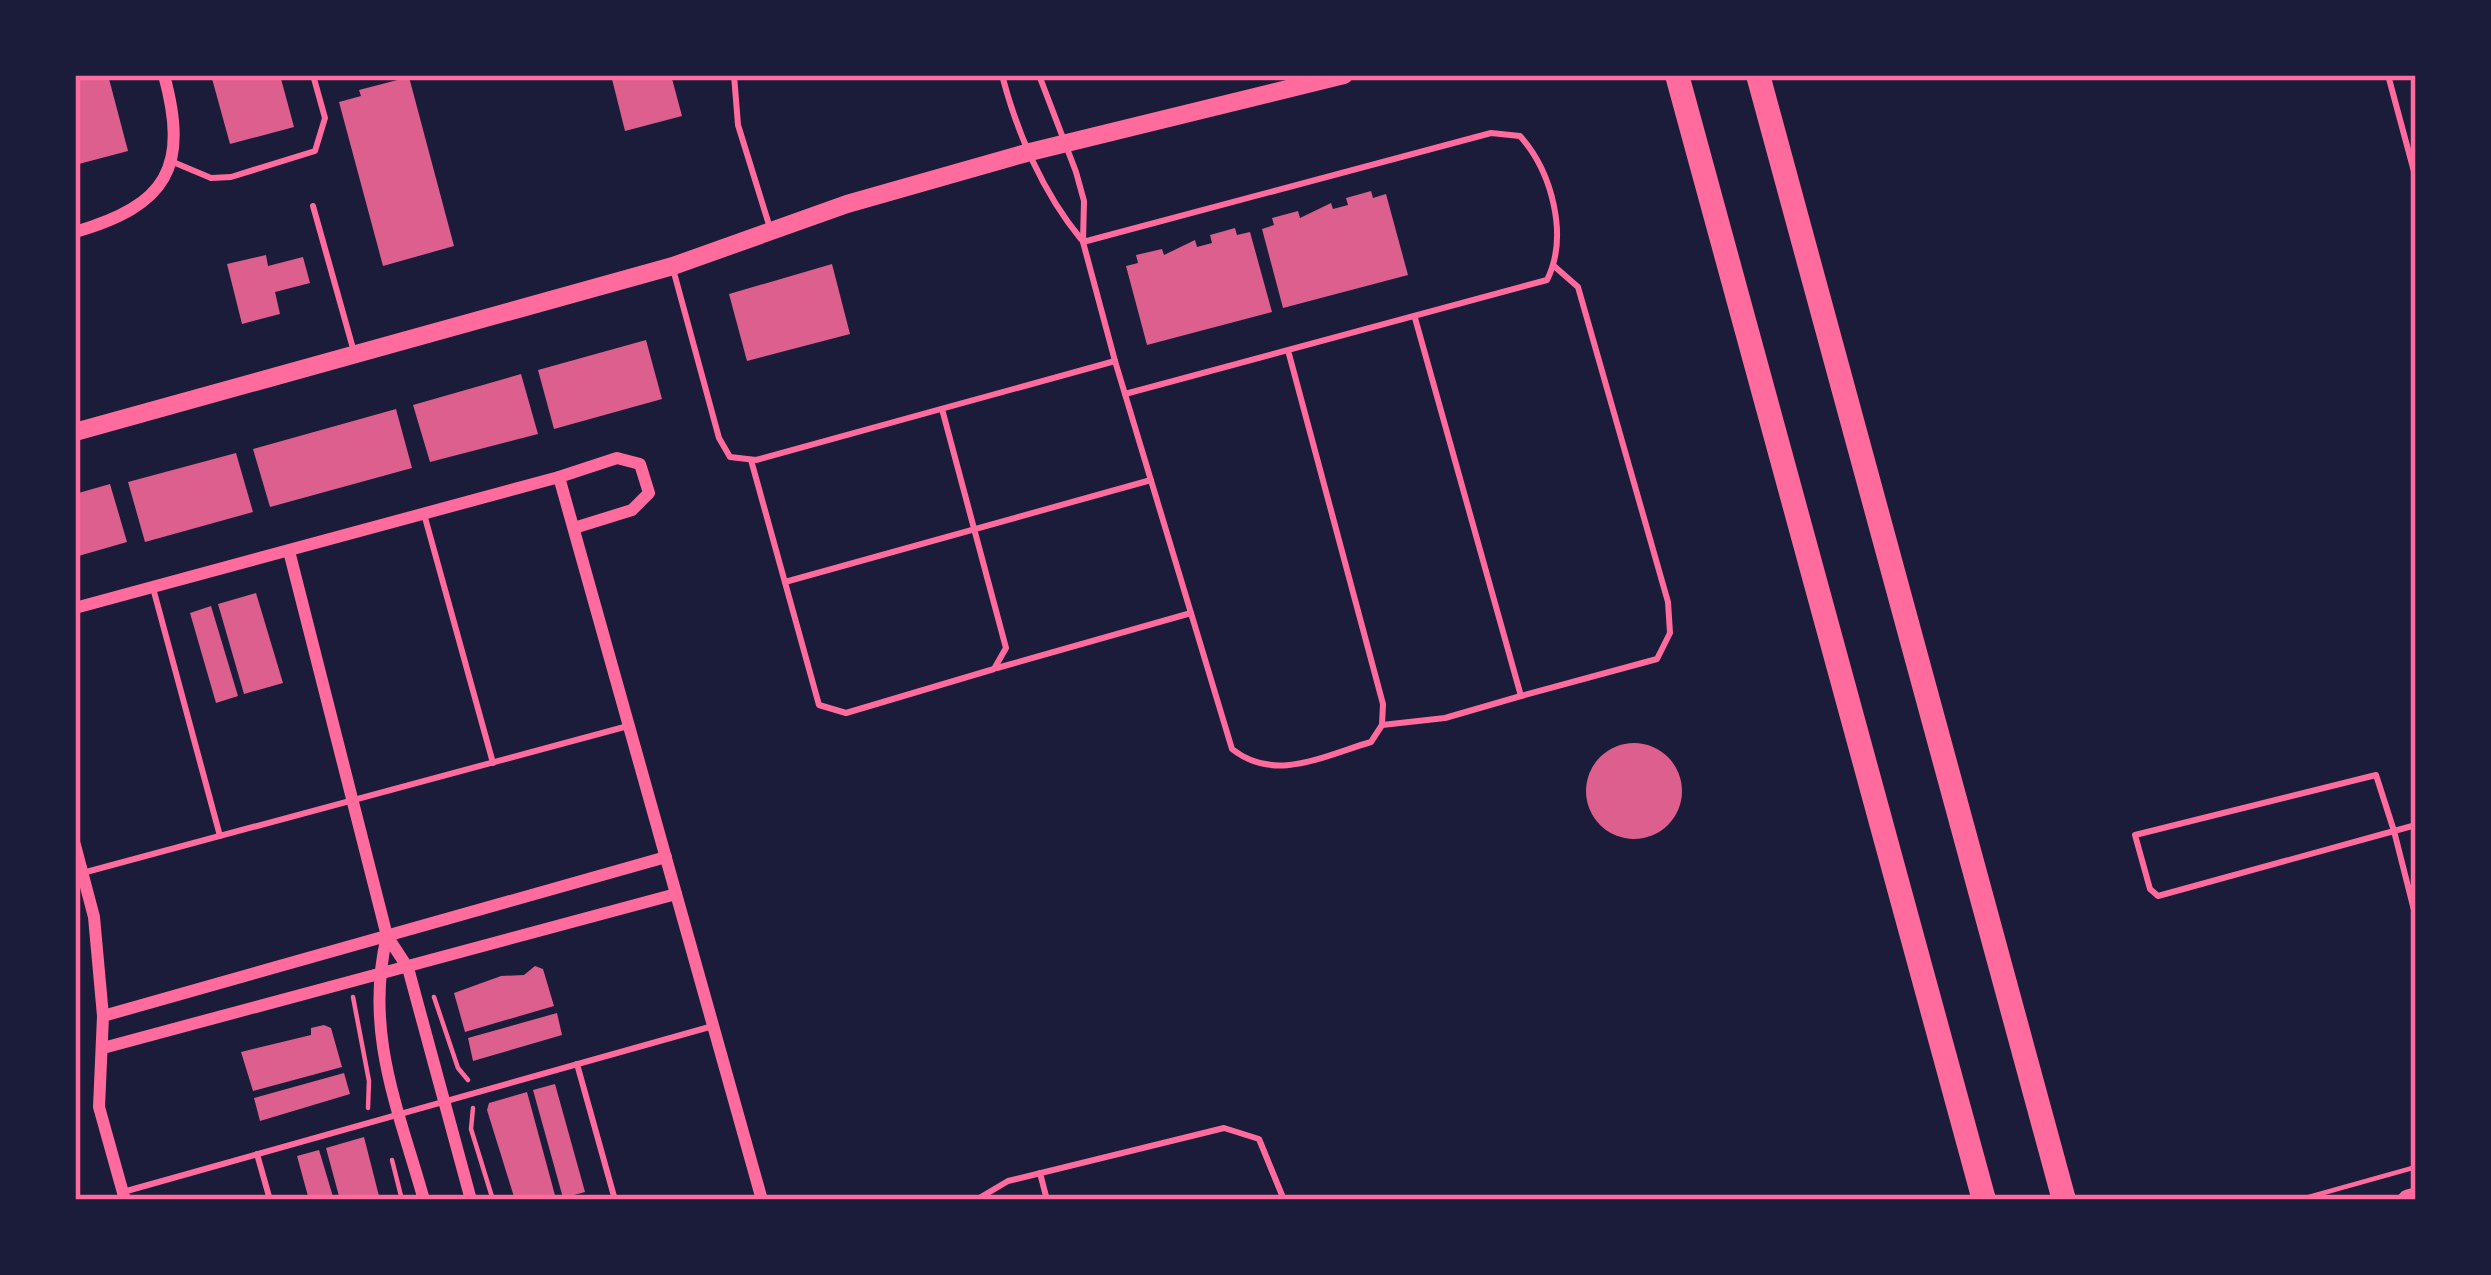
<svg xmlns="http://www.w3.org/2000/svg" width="2491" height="1275" viewBox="0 0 2491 1275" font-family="Lato,sans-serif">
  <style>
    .building { fill: #dd5f8e }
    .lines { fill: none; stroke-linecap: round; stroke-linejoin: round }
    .path { stroke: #ff6b9d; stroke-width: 4.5 }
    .service { stroke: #ff6b9d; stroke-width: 6 }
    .minor { stroke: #ff6b9d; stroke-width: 12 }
    .secondary { stroke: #ff6b9d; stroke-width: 18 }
    .primary { stroke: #ff6b9d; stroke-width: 21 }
    .motorway { stroke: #ff6b9d; stroke-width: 24 }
    .neatline { fill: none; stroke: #ff6b9d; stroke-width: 4.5 }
  </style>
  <rect width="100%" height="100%" fill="#1b1b3a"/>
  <g class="building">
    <path d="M75,75H108L128,151L75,165Z"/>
    <path d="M211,75H280L294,127L230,144Z"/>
    <path d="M611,75H671L682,116L625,131Z"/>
    <path d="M409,77L454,246L383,266L339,102L361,96L359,90Z"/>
    <path d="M1371,191L1373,198L1386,194L1408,275L1283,308L1262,229L1274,225L1272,218L1298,211L1300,218L1331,203L1333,209L1348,205L1346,198Z"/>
    <path d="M1235,228L1237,235L1250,232L1272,312L1147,345L1126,266L1138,263L1136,255L1162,249L1164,255L1195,240L1197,247L1212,243L1210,235Z"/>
    <path d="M266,255L268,266L303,257L310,283L275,292L280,314L242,324L227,264Z"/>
    <path d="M832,264L850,334L747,361L729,294Z"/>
    <path d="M646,340L662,399L554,429L538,370Z"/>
    <path d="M521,374L538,434L430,462L413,405Z"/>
    <path d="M396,409L412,468L270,507L253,449Z"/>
    <path d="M236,453L253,512L145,542L128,482Z"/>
    <path d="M110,484L127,542L75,557V494Z"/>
    <path d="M256,593L283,683L244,694L218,604Z"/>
    <path d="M211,606L238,696L216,703L190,613Z"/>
    <circle cx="1634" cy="791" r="48"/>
    <path d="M535,966L543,969L554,1006L465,1032L454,993L501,976L524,975Z"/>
    <path d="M557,1013L562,1035L473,1061L468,1038Z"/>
    <path d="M324,1025L331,1028L342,1067L253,1091L241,1052L311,1035V1028Z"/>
    <path d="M344,1073L350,1094L260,1121L254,1098Z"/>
    <path d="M555,1084L585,1192L563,1198L533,1090Z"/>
    <path d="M527,1092L556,1199L553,1200H515L487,1110L489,1103Z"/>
    <path d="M364,1137L380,1200H340L326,1148Z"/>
    <path d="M319,1150L334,1200H309L297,1156Z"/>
  </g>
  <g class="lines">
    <g class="path">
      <path d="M353,997L369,1081L368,1108"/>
      <path d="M434,997L458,1068L468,1080"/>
      <path d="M473,1108L471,1129L493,1200"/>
      <path d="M392,1160L402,1200"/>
      <path d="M2298,1200L2416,1167"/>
    </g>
    <g class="service">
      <path d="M734,75L738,125L770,228"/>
      <path d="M1002,75C1017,133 1043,193 1081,239"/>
      <path d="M1039,75L1076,172L1084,201L1083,242L1115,361L1232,749C1275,783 1323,756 1371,742L1382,725L1383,704L1289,354"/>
      <path d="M2388,75L2416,179"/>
      <path d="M173,162L211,178L231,177L315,151L325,118L313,75"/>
      <path d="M313,206L354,352"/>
      <path d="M1083,242L1491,133L1520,136C1552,172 1569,236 1547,280L1125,394"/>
      <path d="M673,269L719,438L730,457L756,460L1115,361"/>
      <path d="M1415,318L1521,696L1657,659L1670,633L1668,602L1578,287L1554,266"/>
      <path d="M751,460L819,705L846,713L994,669L1006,648L942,409"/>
      <path d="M424,514L493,763"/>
      <path d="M785,582L1151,480"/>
      <path d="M153,588L220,836"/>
      <path d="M997,668L1191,613"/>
      <path d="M1382,725L1445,718L1521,696"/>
      <path d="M2376,775L2394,831L2158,896L2150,889L2135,835Z"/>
      <path d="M2416,825L2394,831L2416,918"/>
      <path d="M75,875L628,726"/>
      <path d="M577,1064L615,1200"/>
      <path d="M257,1154L270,1200"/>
      <path d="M1040,1173L1047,1200"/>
      <path d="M123,1192L713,1026"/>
      <path d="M976,1200L1008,1181L1224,1128L1259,1139L1284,1200"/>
      <path d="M1200,1200H1216"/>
    </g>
    <g class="minor">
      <path d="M75,232C168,205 189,167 164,75"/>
      <path d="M559,477L617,458L640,464L649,493L632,510L574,528"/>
      <path d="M289,551L387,936L408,968L471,1200"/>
      <path d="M75,608L559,477L762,1200"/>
      <path d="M75,845L94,917L103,1016L99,1107L125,1200"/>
      <path d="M387,936C364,1032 398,1108 424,1200"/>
      <path d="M103,1016L666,857"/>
      <path d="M103,1048L676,894"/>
    </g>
    <path class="secondary" d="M75,432L673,266L847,204L1030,152L1344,75"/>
    <path class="primary" d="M2408,1200L2416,1198"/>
    <g class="motorway">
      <path d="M1677,75L1984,1200"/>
      <path d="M1758,75L2064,1200"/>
    </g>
  </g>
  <rect width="2491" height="1275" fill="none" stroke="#1b1b3a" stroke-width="156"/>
  <rect x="78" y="78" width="2335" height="1119" class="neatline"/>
</svg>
